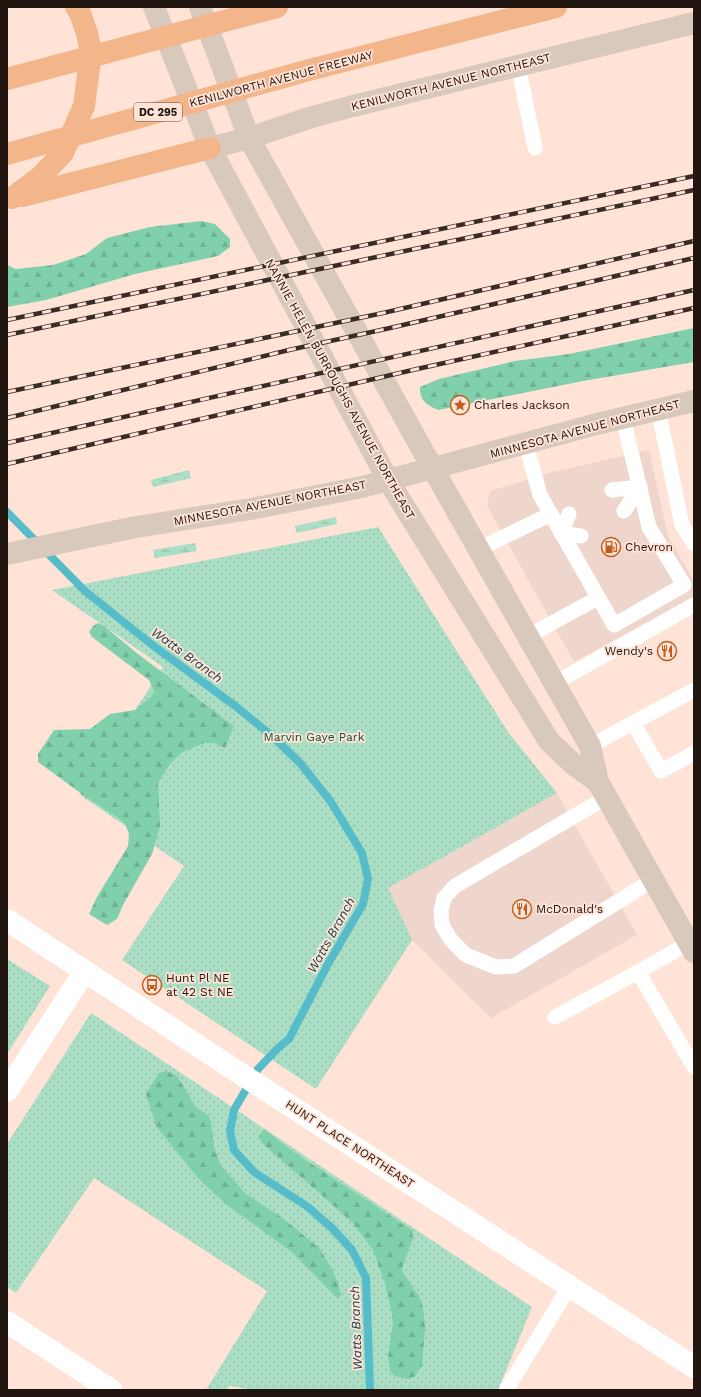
<svg xmlns="http://www.w3.org/2000/svg" width="701" height="1397" viewBox="0 0 701 1397" font-family="'Work Sans',sans-serif">
  <style>
    .commercial { fill: #eed6cc }
    .grass { fill: url(#grass-dots) }
    .forest { fill: url(#forest-firs) }
    .wetland { fill: url(#wetland-marsh) }
    .lines { fill: none; stroke-linecap: round; stroke-linejoin: round }
    .stream { stroke: #57bcc9; stroke-width: 8 }
    .service { stroke: #fff; stroke-width: 15 }
    .minor { stroke: #fff; stroke-width: 22 }
    .secondary { stroke: #d9c9bd; stroke-width: 22 }
    .motorway { stroke: #f3b68b; stroke-width: 22 }
    .rail-casing { stroke: #392c25; stroke-width: 4.5 }
    .rail { stroke: #ffe3d7; stroke-width: 3; stroke-dasharray: 9; stroke-linecap: butt }
    .labels { text-anchor: middle; dominant-baseline: central; stroke-width: 3.5; stroke-linejoin: round; paint-order: stroke }
    .shield { fill: #ffe3d7; stroke: #63534b; stroke-width: 1 }
    .shield-label { font-size: 11px; font-weight: bold; fill: #20150f }
    .street-label { font-size: 12px; fill: #20150f; stroke: #ffe3d7 }
    .poi-label { font-size: 12px; fill: #20150f; stroke: #ffe3d7; text-anchor: start }
    .park-label { font-size: 12px; fill: #13523b; stroke: #ffe3d7 }
    .water-label { font-size: 13px; font-style: italic; fill: #124147; stroke: #ffe3d7 }
  </style>
  <defs>
    <pattern id="grass-dots" width="8" height="8" patternUnits="userSpaceOnUse"><rect width="8" height="8" fill="#aadec5"/><path d="M2 2h.1M6 6h.1" fill="none" stroke="#92bea8" stroke-width="1.8" stroke-linecap="round"/></pattern>
    <pattern id="forest-firs" width="22" height="20" patternUnits="userSpaceOnUse"><rect width="22" height="20" fill="#80d0ac"/><path d="M5 1l3.5 6h-7zM16 11l3.5 6h-7z" fill="#6eb293"/></pattern>
    <pattern id="wetland-marsh" width="20" height="14" patternUnits="userSpaceOnUse"><rect width="20" height="14" fill="#aadec5"/><path d="M1 5h8M5 5V1M11 12h8M15 12V8" fill="none" stroke="#92bea8"/></pattern>
  </defs>
  <rect width="100%" height="100%" fill="#ffe3d7"/>
  <g class="commercial">
    <path d="M649,450L668,536L694,581V596L574,662L487,506L490,491L553,472Z"/>
    <path d="M557,793L637,935L491,1018L412,940L387,888Z"/>
  </g>
  <g class="grass">
    <path d="M378,527L508,732L557,793L388,888L412,940L316,1089L122,960L184,866L80,795L163,667L52,590Z"/>
    <path d="M7,959L50,986L7,1054Z"/>
    <path d="M91,1013L532,1307L498,1390H253L231,1386L224,1390H206L267,1291L94,1178L16,1293L7,1287V1144Z"/>
  </g>
  <g class="forest">
    <path d="M201,221L215,224L230,239V247L218,256L135,274L46,300L7,307V265L16,269L53,265L86,254L107,238L150,227Z"/>
    <path d="M694,328V362L583,381L438,410C427,405 419,400 420,387L439,379L515,361L569,354Z"/>
    <path d="M98,623L104,626L138,654L234,726L225,748L215,743H204L181,753L170,764L158,783L160,826L152,854L123,905L117,919L107,925L89,914L97,897L128,846L129,834L125,824L117,817L86,797L38,762V754L54,730L90,729L110,714L135,710L151,697L154,691L149,680L92,637L89,632L93,626Z"/>
    <path d="M167,1071L177,1076L196,1107L208,1115L211,1122L214,1147L221,1166L246,1194L284,1219L319,1248L331,1267L338,1283L341,1295L338,1299L293,1253L226,1204L198,1178L156,1126L146,1094L159,1073Z"/>
    <path d="M264,1129L295,1153L412,1230L413,1238L402,1268L403,1273L419,1296L423,1307L425,1328L422,1366L414,1377L408,1379L395,1376L390,1371L388,1354L393,1325L392,1314L385,1283L373,1250L352,1222L262,1143L259,1136Z"/>
  </g>
  <g class="wetland">
    <path d="M189,470L191,478L153,487L151,480Z"/>
    <path d="M336,517L337,524L297,533L295,526Z"/>
    <path d="M195,543L197,551L155,558L153,550Z"/>
  </g>
  <g class="lines">
    <path class="stream" d="M7,512L85,591L151,644L234,705L271,735L301,764L331,802L362,853L368,879L363,904L328,964L289,1039L278,1048L258,1069L234,1110L230,1131L234,1150L254,1172L308,1207L333,1229L352,1250L366,1278L370,1390"/>
    <g class="service">
      <path d="M518,65L535,148"/>
      <path d="M658,409L682,525L694,544"/>
      <path d="M526,444L540,495L614,625L684,585L649,527L623,418"/>
      <path d="M612,490L640,487"/>
      <path d="M624,511L640,487"/>
      <path d="M561,533L569,514"/>
      <path d="M561,533L581,536"/>
      <path d="M479,549L551,514"/>
      <path d="M528,636L598,598"/>
      <path d="M555,683L694,605"/>
      <path d="M633,723L661,771L694,753"/>
      <path d="M590,746L694,690"/>
      <path d="M607,797L455,886L444,898L441,911L442,925L451,940L466,955L496,967L514,966L653,880"/>
      <path d="M638,972L694,1067"/>
      <path d="M555,1017L638,972L689,943"/>
      <path d="M506,1390L570,1286"/>
    </g>
    <g class="minor">
      <path d="M7,920L221,1061L694,1367"/>
      <path d="M7,1091L85,971"/>
      <path d="M7,1322L111,1390"/>
    </g>
    <g class="secondary">
      <path d="M154,7L210,148L388,480L549,741L573,764L598,782"/>
      <path d="M200,7L249,138L433,469L590,746L598,782L694,952"/>
      <path d="M210,148L249,138L312,117L353,106L694,23"/>
      <path d="M7,554L136,527L251,509L362,487L597,424L694,401"/>
    </g>
    <g class="motorway">
      <path d="M7,79L277,7"/>
      <path d="M7,154L309,70L556,7"/>
      <path d="M22,196L210,148"/>
      <path d="M12,198L40,177L63,153L84,106L91,52L87,33L80,13L76,7"/>
    </g>
    <g class="rail-casing">
      <g id="rail">
        <path d="M7,320L694,176"/>
        <path d="M7,335L694,190"/>
        <path d="M7,392L383,313L694,241"/>
        <path d="M7,418L289,350L390,328L694,258"/>
        <path d="M7,443L694,290"/>
        <path d="M7,464L417,369L694,308"/>
      </g>
    </g>
    <use href="#rail" class="rail"/>
  </g>
  <defs>
    <g id="sight-ring" transform="scale(1)"><circle r="9.5" fill="#ffe3d7" stroke="#c05e20" stroke-width="1.5"/><path d="M0-6L1.8-2.2L6-1.7L2.9 1.2L3.7 5.4L0 3.3L-3.7 5.4L-2.9 1.2L-6-1.7L-1.8-2.2Z" fill="#c05e20"/></g>
    <g id="fuel-ring" transform="scale(1)"><circle r="9.5" fill="#ffe3d7" stroke="#c05e20" stroke-width="1.5"/><path d="M-5.5-6h7V0h2V4h1.3V-2.5L3-4.5l.8-.8L6-3V5H2.5V1h-1V6h-7ZM-4.2-4.7v3.2H.2V-4.7Z" fill="#c05e20"/></g>
    <g id="restaurant-ring" transform="scale(1)"><circle r="9.5" fill="#ffe3d7" stroke="#c05e20" stroke-width="1.5"/><path d="M-5-6h1v4h1v-4h1v4h1v-4h1v5L-1.5 .5V6h-2V.5L-5-1ZM5-6V6H3V1.5H1.5Q1.5-4 5-6Z" fill="#c05e20"/></g>
    <g id="bus-ring" transform="scale(1)"><circle r="9.5" fill="#ffe3d7" stroke="#c05e20" stroke-width="1.5"/><path d="M-5-6H5V4H4V6H2V4H-2V6H-4V4H-5ZM-3.5-4V0h7V-4ZM-3.5 1.2v1.5H-2V1.2ZM2 1.2v1.5H3.5V1.2Z" fill="#c05e20"/></g>
  </defs>
  <g fill-rule="evenodd">
    <use href="#sight-ring" x="460" y="405"/>
    <use href="#fuel-ring" x="611" y="547"/>
    <use href="#restaurant-ring" x="667" y="651"/>
    <use href="#restaurant-ring" x="522" y="909"/>
    <use href="#bus-ring" x="152" y="985"/>
  </g>
  <g class="labels">
    <rect class="shield" x="134" y="103" width="48" height="18" rx="3"/>
    <g class="shield-label">
      <text x="158" y="112">DC 295</text>
    </g>
    <g class="street-label">
      <text transform="translate(281 79) rotate(-15)">KENILWORTH AVENUE FREEWAY</text>
      <text transform="translate(451 82) rotate(-14)">KENILWORTH AVENUE NORTHEAST</text>
      <text transform="translate(340 389) rotate(61)">NANNIE HELEN BURROUGHS AVENUE NORTHEAST</text>
      <text transform="translate(585 429) rotate(-15)">MINNESOTA AVENUE NORTHEAST</text>
      <text transform="translate(270 503) rotate(-11)">MINNESOTA AVENUE NORTHEAST</text>
      <text transform="translate(350 1144) rotate(33)">HUNT PLACE NORTHEAST</text>
    </g>
    <g class="poi-label">
      <text x="474" y="405">Charles Jackson</text>
      <text x="625" y="547">Chevron</text>
      <text x="653" y="651" text-anchor="end">Wendy's</text>
      <text x="536" y="909">McDonald's</text>
      <text x="166" y="978">Hunt Pl NE<tspan x="166" dy="14">at 42 St NE</tspan></text>
    </g>
    <g class="park-label">
      <text x="314" y="737">Marvin Gaye Park</text>
    </g>
    <g class="water-label">
      <text transform="translate(187 655) rotate(36)">Watts Branch</text>
      <text transform="translate(331 935) rotate(-61)">Watts Branch</text>
      <text transform="translate(356 1328) rotate(-92)">Watts Branch</text>
    </g>
  </g>
  <rect width="701" height="1397" fill="none" stroke="#20150f" stroke-width="16"/>
</svg>
